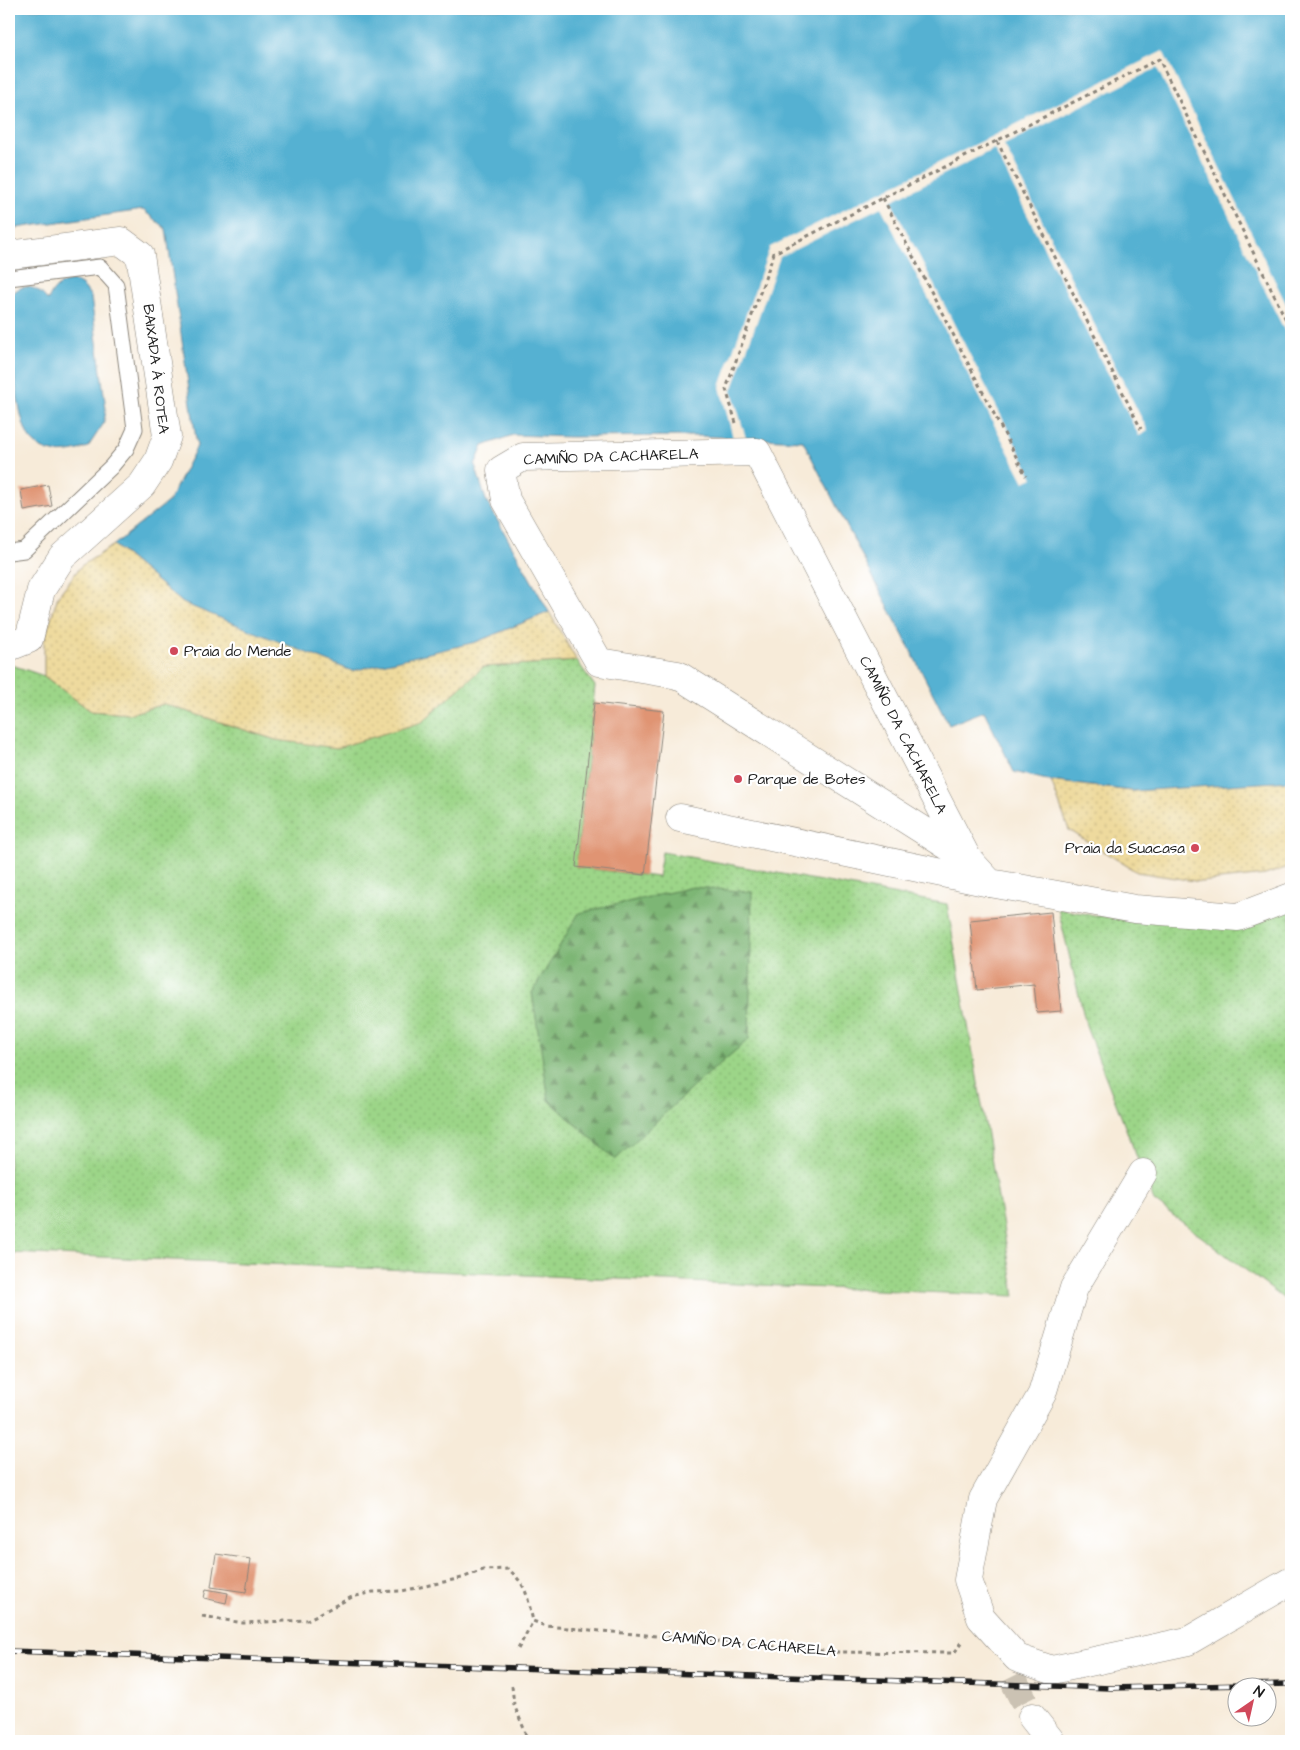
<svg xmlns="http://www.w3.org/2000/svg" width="1300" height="1750" viewBox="0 0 1300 1750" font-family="'Architects Daughter',sans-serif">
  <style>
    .grass { fill: url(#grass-dots); stroke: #5c7852 }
    .forest { fill: url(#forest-firs); stroke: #4c6948 }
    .sand { fill: url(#sand-dots); stroke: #857b5d }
    .water { fill: #54b1d2; stroke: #386677 }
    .pier { fill: #f7ebd9 }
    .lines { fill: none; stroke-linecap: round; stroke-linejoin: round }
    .stream { stroke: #54b1d2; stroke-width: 9 }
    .building { fill: #e09473 }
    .street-tunnel { stroke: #cbc2b3; stroke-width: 28; stroke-dasharray: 28 14; stroke-linecap: butt }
    .lane-casing { stroke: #8a847a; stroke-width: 17 }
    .street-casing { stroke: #8a847a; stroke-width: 29 }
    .secondary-casing { stroke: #8a847a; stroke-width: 29 }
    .path { stroke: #8a847a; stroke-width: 3; stroke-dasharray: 4 4; stroke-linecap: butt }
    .lane { stroke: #fff; stroke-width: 15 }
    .street { stroke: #fff; stroke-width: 28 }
    .secondary { stroke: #fff; stroke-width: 28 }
    .rail-casing { stroke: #1c1c1c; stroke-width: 5.5 }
    .rail { stroke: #fff; stroke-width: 4; stroke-dasharray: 11; stroke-linecap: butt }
    .poi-dot { fill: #d1495b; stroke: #fff; stroke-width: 2 }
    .labels { text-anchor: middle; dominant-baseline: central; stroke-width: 4.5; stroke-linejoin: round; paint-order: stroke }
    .street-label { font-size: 15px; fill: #1c1c1c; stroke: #fff }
    .poi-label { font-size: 15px; fill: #1c1c1c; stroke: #fff; text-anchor: start }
  </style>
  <defs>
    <pattern id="grass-dots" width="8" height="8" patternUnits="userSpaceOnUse" patternTransform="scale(1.25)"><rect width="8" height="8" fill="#9cd588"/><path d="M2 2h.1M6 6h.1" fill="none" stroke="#86b675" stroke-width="1.8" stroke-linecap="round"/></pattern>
    <pattern id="forest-firs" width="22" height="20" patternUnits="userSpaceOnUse" patternTransform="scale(1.25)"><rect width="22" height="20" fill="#7db674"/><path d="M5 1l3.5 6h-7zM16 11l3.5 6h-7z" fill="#66935e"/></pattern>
    <pattern id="sand-dots" width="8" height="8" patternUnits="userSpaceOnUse" patternTransform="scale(1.25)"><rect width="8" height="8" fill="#eeda9e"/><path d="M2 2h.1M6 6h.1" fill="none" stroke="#ccba88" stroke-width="1.8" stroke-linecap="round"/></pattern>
  </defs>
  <rect width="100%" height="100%" fill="#fff"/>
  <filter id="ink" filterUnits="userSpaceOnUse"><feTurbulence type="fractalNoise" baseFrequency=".02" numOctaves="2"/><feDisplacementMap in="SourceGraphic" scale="10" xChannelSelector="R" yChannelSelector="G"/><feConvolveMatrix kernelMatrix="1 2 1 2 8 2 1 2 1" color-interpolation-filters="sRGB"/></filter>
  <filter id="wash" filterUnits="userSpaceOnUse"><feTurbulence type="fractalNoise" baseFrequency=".0096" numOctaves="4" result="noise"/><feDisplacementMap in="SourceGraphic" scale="20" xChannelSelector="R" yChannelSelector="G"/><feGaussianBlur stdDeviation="1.12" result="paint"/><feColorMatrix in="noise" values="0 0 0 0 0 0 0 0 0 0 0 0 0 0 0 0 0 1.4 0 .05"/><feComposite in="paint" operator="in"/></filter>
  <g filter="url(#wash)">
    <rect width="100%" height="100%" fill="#f7ebd9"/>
    <g class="grass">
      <path d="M577,661L595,686L576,867L658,877L662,852L947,904L1015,1296L9,1253V664L44,676L91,711L129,714L164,704L276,740L422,722L483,667Z"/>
      <path d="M1291,907V1304L1154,1201L1087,1029L1058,909L1136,922Z"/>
    </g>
    <path class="forest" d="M693,887L752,892L749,1039L694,1086L615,1160L549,1100L532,993L579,913Z"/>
    <g class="sand">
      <path d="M114,545L183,603L476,642L549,612L577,661L483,667L422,722L337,748L276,740L164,704L129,714L91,711L44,676V641L58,596L81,566Z"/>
      <path d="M1272,780L1291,781V866L1265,875L1201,882L1137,872L1069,830L1051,781L1132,791Z"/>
    </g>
    <g class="water">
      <path d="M9,9H1291V781L1132,791L1051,781L1014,772L984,711L949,725L803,441L700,436L570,437L513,435L483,446L475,465L486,500L549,612L476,642L352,671L183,603L114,545L169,501L197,446L166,229L143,210L9,229Z"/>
      <path d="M72,281C82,283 86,289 91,297L106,409L104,423L88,447C68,454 47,457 31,440C15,421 9,325 9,298C21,280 38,286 48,301C52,289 60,282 72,281Z"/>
    </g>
    <path class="pier" d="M1163,51L1291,314V344L1157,68L1004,145L1148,431L1139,436L994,149L891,201L1033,478L1024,482L881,207L780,257L732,391L746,438H733L720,387L770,247Z"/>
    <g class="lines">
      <path class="stream" d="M1288,1741L1291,1739"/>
    </g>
    <g id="blocks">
      <g class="building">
        <path d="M48,485L52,506L24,511L21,490Z"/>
        <path d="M594,703L664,711L645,875L576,867Z"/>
        <path d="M1051,912L1061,1011L1037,1013L1034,984L977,990L970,920Z"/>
        <path d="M216,1554L251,1559L246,1592L211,1587Z"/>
        <path d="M206,1589L228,1593L226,1603L204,1598Z"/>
      </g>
    </g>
  </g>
  <g filter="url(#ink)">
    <use href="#blocks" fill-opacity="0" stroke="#8a847a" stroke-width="1"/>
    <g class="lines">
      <path class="street-tunnel" d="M1012,1677L1032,1717"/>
      <g class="lane-casing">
        <path id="lane" d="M9,278L100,267L116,285L135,429L126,449L111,467L24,550L9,552"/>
      </g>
      <g class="street-casing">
        <g id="street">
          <path d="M9,255L121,241L140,255L167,436L158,461L142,485L62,557L41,590L29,639L9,647"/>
          <path d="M757,452L967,858L678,675L599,662L506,500L501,470L523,457Z"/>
          <path d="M680,818L990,883"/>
          <path d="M1143,1173L1074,1288L1042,1394L983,1499L968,1580L981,1618L1017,1658L1052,1670L1188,1641L1291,1581"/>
          <path d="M1032,1717L1051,1741"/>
        </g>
      </g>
      <g class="secondary-casing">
        <path id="secondary" d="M967,858L990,883L1135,909L1238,917L1291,897"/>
      </g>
      <g class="path">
        <path d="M997,141L1141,429"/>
        <path d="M883,198L1026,476"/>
        <path d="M736,423L726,389L774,253L1159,59L1291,330"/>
        <path d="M202,1616L243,1623L307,1620L352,1597L373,1592L402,1591L462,1578L483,1570L508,1569C528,1586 527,1597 533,1621"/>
        <path d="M518,1649L533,1621L546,1626L834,1652L954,1653L964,1640"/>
        <path d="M512,1686L514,1705L525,1731L526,1741"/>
      </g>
      <use href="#lane" class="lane"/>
      <use href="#street" class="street"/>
      <use href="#secondary" class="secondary"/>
      <g class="rail-casing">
        <path id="rail" d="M9,1651L1111,1688L1291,1684"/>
      </g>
      <use href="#rail" class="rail"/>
    </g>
  </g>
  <g class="poi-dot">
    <circle cx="174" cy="651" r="5"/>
    <circle cx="738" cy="779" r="5"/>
    <circle cx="1195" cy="848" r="5"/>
  </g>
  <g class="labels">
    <g class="street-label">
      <text transform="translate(156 369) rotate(83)">BAIXADA Á ROTEA</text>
      <text transform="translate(611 457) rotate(-2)">CAMIÑO DA CACHARELA</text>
      <text transform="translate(903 735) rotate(63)">CAMIÑO DA CACHARELA</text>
      <text transform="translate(749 1644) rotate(5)">CAMIÑO DA CACHARELA</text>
    </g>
    <g class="poi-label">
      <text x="184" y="651">Praia do Mende</text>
      <text x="748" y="779">Parque de Botes</text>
      <text x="1185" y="848" text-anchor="end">Praia da Suacasa</text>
    </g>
  </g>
  <rect width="1300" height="1750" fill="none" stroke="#fff" stroke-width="30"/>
  <g transform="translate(1252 1702) rotate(34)"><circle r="24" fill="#ffffff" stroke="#a4a4a4"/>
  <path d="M0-4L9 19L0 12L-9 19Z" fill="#d1495b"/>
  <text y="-8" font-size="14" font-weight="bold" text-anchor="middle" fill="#1c1c1c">N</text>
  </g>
</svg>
